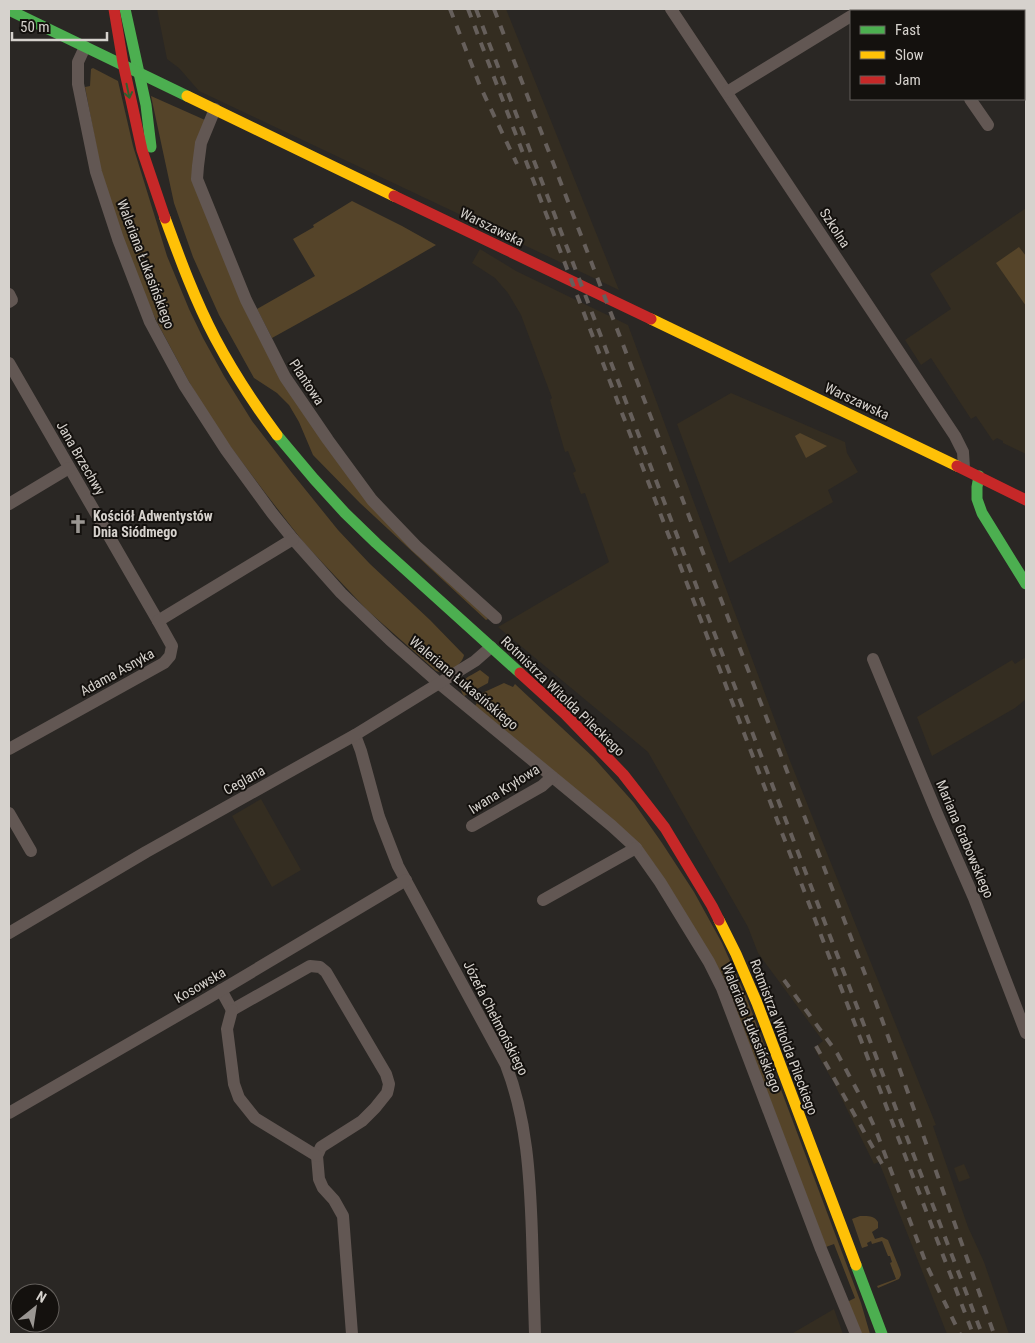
<svg xmlns="http://www.w3.org/2000/svg" width="1035" height="1343" viewBox="0 0 1035 1343" font-family="'Roboto Condensed',sans-serif">
  <style>
    .built { fill: #342d21 }
    .green { fill: #554429 }
    .lines { fill: none; stroke-linecap: round; stroke-linejoin: round }
    .street { stroke: #625753; stroke-width: 12 }
    .fast { stroke: #4caf50; stroke-width: 11 }
    .slow { stroke: #ffc107; stroke-width: 11 }
    .jam { stroke: #c62828; stroke-width: 11 }
    .rail { stroke: #665f5b; stroke-width: 4; stroke-dasharray: 9 9; stroke-linecap: butt }
    .oneway { stroke: #30602f }
    .labels { text-anchor: middle; dominant-baseline: central; stroke-width: 4; stroke-linejoin: round; paint-order: stroke }
    .street-label { font-size: 14px; fill: #d6d2cd; stroke: #14110e }
    .poi-label { font-size: 14px; font-weight: bold; fill: #d6d2cd; stroke: #14110e; text-anchor: start }
  </style>
  <rect width="100%" height="100%" fill="#2a2724"/>
  <g class="built">
    <path d="M157,9H506L619,290L199,91L179,68L167,59Z"/>
    <path d="M1026,208V454L1003,443V441L997,438L993,441L976,416L971,419L931,358L921,365L905,340L951,309L930,274Z"/>
    <path d="M480,249L516,271L628,325L790,761L936,1125L933,1126L968,1227L984,1262L1009,1334H947L879,1162L874,1164L835,1085L814,1048L823,1041L758,953L748,927L648,752L498,627L609,562L585,493L581,494L573,473L576,471L568,451L565,452L550,400L552,398L521,315L508,293L495,278L472,263Z"/>
    <path d="M731,393L845,442L847,453L858,472L828,490L833,502L729,563L677,424Z"/>
    <path d="M1026,657V699L1015,708L932,756L917,717L1012,660L1015,664Z"/>
    <path d="M261,799L301,870L272,887L232,816Z"/>
    <path d="M964,1164L970,1178L959,1182L954,1168Z"/>
    <path d="M834,1309L843,1334H791L793,1333Z"/>
  </g>
  <g class="green">
    <path d="M93,68L118,81L133,146L167,256L189,309L203,338L224,376L252,421L292,473L338,530L370,564L430,620L464,655C462,666 446,675 436,671L367,610L304,543L266,494L215,426L188,380L158,324L135,276L101,172L85,87L90,86L91,69Z"/>
    <path d="M151,96L205,120L194,171L256,331L334,456L488,619L486,620L360,503L313,455L299,422L289,405L277,393L254,378L219,315L193,257L174,203Z"/>
    <path d="M352,201L402,226L436,245L355,292L272,338L257,309L315,276L293,239L314,227L313,225Z"/>
    <path d="M1019,247L1026,256V306L996,263Z"/>
    <path d="M800,433L827,446L806,458L795,436Z"/>
    <path d="M480,670L489,677L488,683L464,696C454,681 469,677 480,670Z"/>
    <path d="M504,683L513,687L515,684L593,757L634,803L662,843L694,892L722,943L747,999L861,1303L870,1334H859L847,1302L855,1298L834,1244L826,1247L723,976L655,865L475,706L477,703L475,701L478,695Z"/>
    <path d="M860,1216C867,1216 874,1215 878,1222V1228L872,1232L875,1239L882,1237L888,1240L900,1270L901,1275L899,1279L878,1288L877,1286L896,1279L890,1263L892,1262L890,1256H888L882,1241L872,1244L871,1241L867,1243L868,1246L862,1248L852,1219Z"/>
  </g>
  <g class="lines">
    <g class="street">
      <path d="M671,9L955,436L963,452L964,468"/>
      <path d="M921,9L922,11"/>
      <path d="M860,11L864,9"/>
      <path d="M1006,11L1010,9"/>
      <path d="M85,47L78,62V84L96,172L118,239L150,322L184,385L226,450L272,513L293,539L341,593L390,640L440,684L612,826L636,848L660,882L709,962L722,988L821,1249L856,1334"/>
      <path d="M727,92L851,16"/>
      <path d="M970,99L988,125"/>
      <path d="M215,109L201,143L198,166L197,179L246,300L285,377L328,440L372,500L416,546L496,618"/>
      <path d="M9,294L12,300L9,302"/>
      <path d="M9,363L158,621"/>
      <path d="M9,504L69,468"/>
      <path d="M873,659L938,816L974,898L1026,1033"/>
      <path d="M355,735L361,751L379,817L398,866L506,1065C527,1119 530,1177 532,1235C533,1268 534,1301 535,1334"/>
      <path d="M9,749L164,663L170,656L172,646L158,621L293,539"/>
      <path d="M9,813L31,851"/>
      <path d="M472,826L542,786L552,777"/>
      <path d="M543,900L636,848"/>
      <path d="M9,933L146,852L355,735L475,661L491,647"/>
      <path d="M221,990L232,1010L310,966L320,967L326,972L386,1074L389,1084L388,1089L387,1093L375,1108L362,1121L321,1147L317,1156L319,1179L323,1188L334,1200L343,1216L352,1334"/>
      <path d="M232,1010L227,1029L234,1084L239,1098L255,1118L317,1156"/>
      <path d="M9,1113L208,998L406,880"/>
    </g>
    <g class="fast">
      <path d="M125,9L146,105L151,147"/>
      <path d="M9,10L187,96"/>
      <path d="M277,435L314,479L345,513L376,543L520,673"/>
      <path d="M979,476L977,487V499L982,513L1026,584"/>
      <path d="M856,1265L882,1334"/>
    </g>
    <g class="slow">
      <path d="M187,96L394,196"/>
      <path d="M165,218C180,259 195,300 215,338C233,372 254,404 277,435"/>
      <path d="M651,319L957,466"/>
      <path d="M719,920L736,954L757,1003L856,1265"/>
    </g>
    <g class="jam">
      <path d="M114,9L123,63L142,150L165,218"/>
      <path d="M394,196L651,319"/>
      <path d="M957,466L1026,500"/>
      <path d="M520,673L565,714L623,774L665,828L712,906L719,920"/>
    </g>
    <g class="rail">
      <path d="M450,9L480,86L517,164"/>
      <path d="M468,9L973,1334"/>
      <path d="M476,9L982,1334"/>
      <path d="M494,9L875,1000L994,1334"/>
      <path d="M784,980L837,1053L858,1092L875,1128L927,1266L960,1334"/>
      <path d="M816,1046L886,1171"/>
    </g>
  </g>
  <defs><path id="oneway-shaft" d="M-6 0H5M1.5-3L5.5 0L1.5 3" fill="none" stroke-width="1.6" stroke-linecap="round" stroke-linejoin="round" transform="scale(1.25)"/></defs>
  <use class="oneway" href="#oneway-shaft" transform="translate(128 91) rotate(78)"/>
  <defs>
    <g id="church-bare" transform="scale(1.5)"><path d="M-1.2-6h2.4v3.5h3.3v2.4h-3.3V6h-2.4V-.1h-3.3v-2.4h3.3Z" fill="#9a9692" stroke="#14110e" stroke-width="2.5" paint-order="stroke"/></g>
  </defs>
  <g fill-rule="evenodd">
    <use href="#church-bare" x="78" y="524"/>
  </g>
  <g class="labels">
    <g class="street-label">
      <text transform="translate(492 227) rotate(26)">Warszawska</text>
      <text transform="translate(835 228) rotate(57)">Szkolna</text>
      <text transform="translate(146 264) rotate(69)">Waleriana Łukasińskiego</text>
      <text transform="translate(307 382) rotate(57)">Plantowa</text>
      <text transform="translate(857 401) rotate(25)">Warszawska</text>
      <text transform="translate(81 458) rotate(60)">Jana Brzechwy</text>
      <text transform="translate(117 672) rotate(-29)">Adama Asnyka</text>
      <text transform="translate(464 683) rotate(40)">Waleriana Łukasińskiego</text>
      <text transform="translate(563 696) rotate(44)">Rotmistrza Witolda Pileckiego</text>
      <text transform="translate(244 780) rotate(-29)">Ceglana</text>
      <text transform="translate(504 789) rotate(-32)">Iwana Kryłowa</text>
      <text transform="translate(965 839) rotate(67)">Mariana Grabowskiego</text>
      <text transform="translate(200 985) rotate(-30)">Kosowska</text>
      <text transform="translate(496 1018) rotate(63)">Józefa Chełmońskiego</text>
      <text transform="translate(752 1028) rotate(68)">Waleriana Łukasińskiego</text>
      <text transform="translate(784 1037) rotate(69)">Rotmistrza Witolda Pileckiego</text>
    </g>
    <g class="poi-label">
      <text x="93" y="516">Kościół Adwentystów<tspan x="93" dy="16">Dnia Siódmego</tspan></text>
    </g>
  </g>
  <rect width="1035" height="1343" fill="none" stroke="#d6d2cd" stroke-width="20"/>
  <rect x="850" y="10" width="175" height="90" fill="#14110e" stroke="#625e5a"/>
  <rect x="860" y="26" width="25" height="8" fill="#4caf50" stroke="#625e5a"/>
  <text x="895" y="35" font-size="15" fill="#d6d2cd">Fast</text>
  <rect x="860" y="51" width="25" height="8" fill="#ffc107" stroke="#625e5a"/>
  <text x="895" y="60" font-size="15" fill="#d6d2cd">Slow</text>
  <rect x="860" y="76" width="25" height="8" fill="#c62828" stroke="#625e5a"/>
  <text x="895" y="85" font-size="15" fill="#d6d2cd">Jam</text>
  <g transform="translate(35 1308) rotate(30)"><circle r="24" fill="#14110e" stroke="#625e5a"/>
  <path d="M0-4L9 19L0 12L-9 19Z" fill="#9a9692"/>
  <text y="-8" font-size="14" font-weight="bold" text-anchor="middle" fill="#d6d2cd">N</text>
  </g>
  <path d="M12 32v8h95v-8" fill="none" stroke="#d6d2cd" stroke-width="2.5"/>
  <text x="20" y="32" font-size="15" fill="#d6d2cd" stroke="#14110e" stroke-width="4" paint-order="stroke">50 m</text>
</svg>
